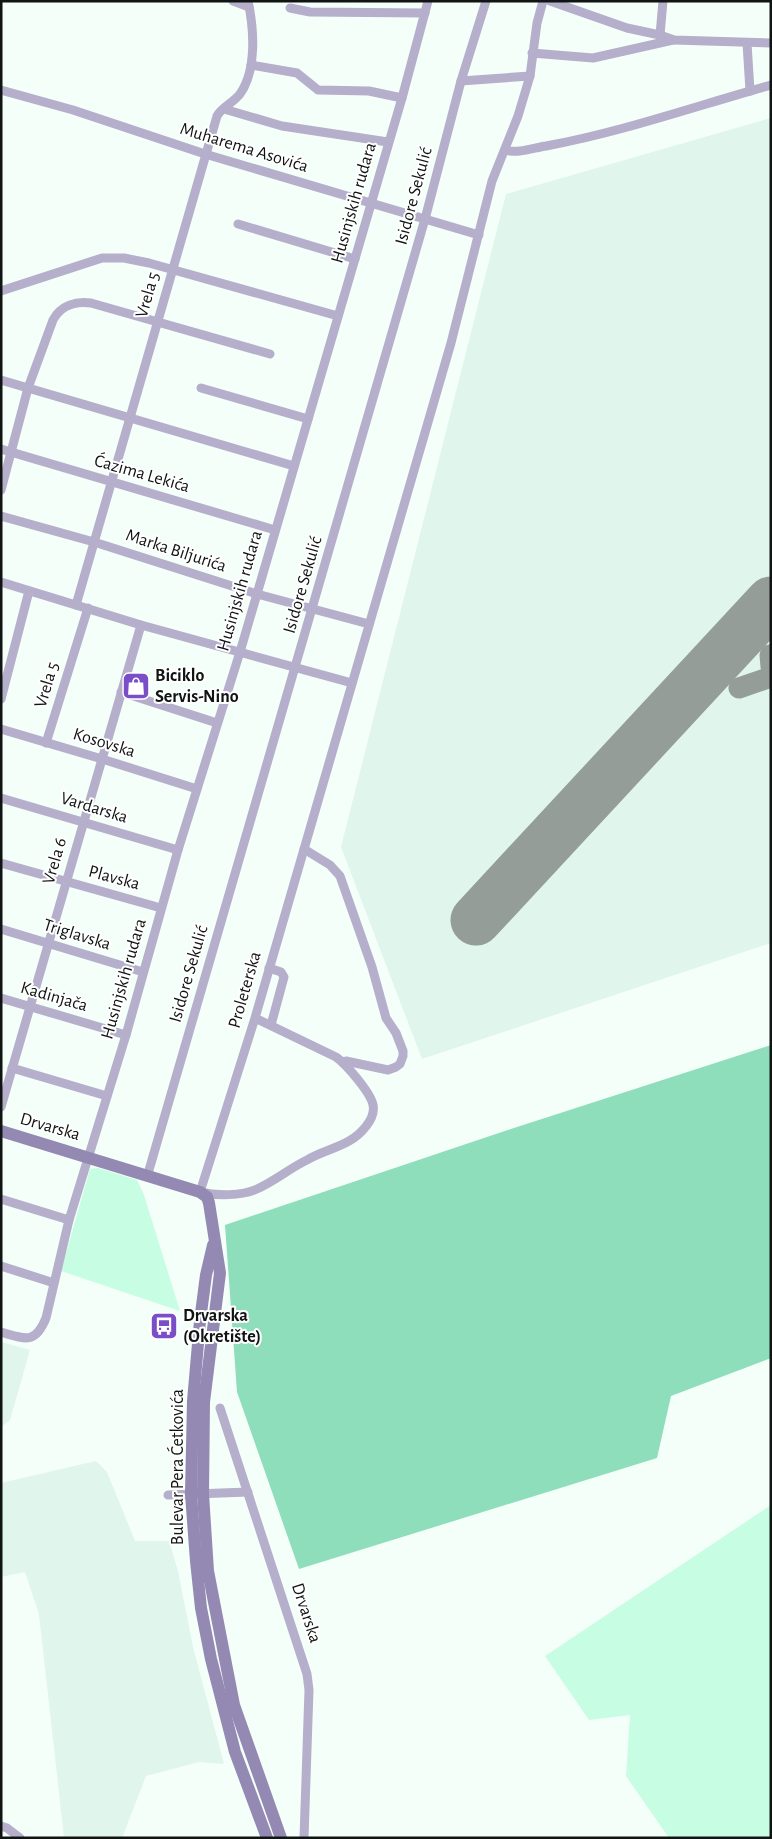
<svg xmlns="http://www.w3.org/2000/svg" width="772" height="1839" viewBox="0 0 772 1839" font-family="'Alegreya Sans',sans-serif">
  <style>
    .built { fill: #e0f5eb }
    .green { fill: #c6fde3 }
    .forest { fill: #8fdebb }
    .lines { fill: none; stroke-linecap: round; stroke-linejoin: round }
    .taxiway { stroke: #949d98; stroke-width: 21 }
    .runway { stroke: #949d98; stroke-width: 51 }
    .street { stroke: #b5afcc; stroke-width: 9 }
    .secondary { stroke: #9489b3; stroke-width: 12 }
    .labels { text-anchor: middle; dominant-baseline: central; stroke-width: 4; stroke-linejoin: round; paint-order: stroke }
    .street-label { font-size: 18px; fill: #101412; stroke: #fff }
    .poi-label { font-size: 18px; font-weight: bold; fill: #101412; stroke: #fff; text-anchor: start }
  </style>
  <rect width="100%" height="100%" fill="#f4fff9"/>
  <g class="built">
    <path d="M771,118V943L422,1059L341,847L506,194Z"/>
    <path d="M1,1342L30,1350L10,1420L1,1427Z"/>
    <path d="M96,1461L107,1472L135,1541H169L178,1571L193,1647L224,1764L199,1762L146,1776L122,1838H64L39,1614L25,1572L1,1577V1483Z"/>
  </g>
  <g class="green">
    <path d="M98,1168L137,1180L144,1195L180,1311L61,1271L90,1169Z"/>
    <path d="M771,1505V1838H669L626,1776L630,1715L589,1720L545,1656Z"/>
  </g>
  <path class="forest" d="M771,1045V1358L671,1396L657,1458L299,1569L237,1392L225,1225L517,1127Z"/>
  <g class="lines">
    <g class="taxiway">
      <path d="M770,655L771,667"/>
      <path d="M739,688L771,677"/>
    </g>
    <path class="runway" d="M476,920L771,602"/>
    <g class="street">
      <path d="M233,1L249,7"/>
      <path d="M550,1L627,28L660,35L674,40L771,43"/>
      <path d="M290,8L310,12L425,13"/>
      <path d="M660,35L663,1"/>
      <path d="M747,43L750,91"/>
      <path d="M532,53L593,58L673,40"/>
      <path d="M251,65L297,73L318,90L369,91L402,98"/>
      <path d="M461,81L530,76"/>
      <path d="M1,90L73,110L205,154L479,235"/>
      <path d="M224,109L282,126L388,142"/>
      <path d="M505,150C518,154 533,148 546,146C622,132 696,106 771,85"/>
      <path d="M238,224L355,259"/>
      <path d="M1,291L102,258H124L149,263L338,316"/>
      <path d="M1,380L294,466"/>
      <path d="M201,388L308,419"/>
      <path d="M1,449L275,530"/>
      <path d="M1,490L28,388L53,320C61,305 76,301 91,303L270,354"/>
      <path d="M1,516L94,542L257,594L369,624"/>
      <path d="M1,582L141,625L352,683"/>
      <path d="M76,605L217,116C222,107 233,103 240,94C257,70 254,29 248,1"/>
      <path d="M121,692L217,723"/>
      <path d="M1,699L29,591"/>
      <path d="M1,729L102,759L197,789"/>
      <path d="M46,743L88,608"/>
      <path d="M1,798L178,850"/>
      <path d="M304,849L330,865L340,876L372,967L386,1018L396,1033L403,1051V1056L400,1064L396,1067L388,1070L346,1061L342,1062"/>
      <path d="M1,863L161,908"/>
      <path d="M1,929L143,972"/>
      <path d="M269,968L281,972L284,977L271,1025"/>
      <path d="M1,998L126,1035"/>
      <path d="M255,1018L336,1057C346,1064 371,1093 373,1105C376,1119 360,1135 349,1141C335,1149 320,1152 307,1160C290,1168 275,1181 257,1189C241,1196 217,1196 200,1192L255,1018L451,343L492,181L518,116L530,76L537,23L543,1"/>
      <path d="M12,1068L107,1096"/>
      <path d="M1,1107L141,625"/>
      <path d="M147,1177L425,219L461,81L486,1"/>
      <path d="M1,1199L69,1220"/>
      <path d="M1,1266L54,1283"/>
      <path d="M1,1332C25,1339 35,1345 46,1318L69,1220L126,1035L178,850L240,652L402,98L428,1"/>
      <path d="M220,1408L307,1674L309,1690L304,1838"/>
      <path d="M168,1495L248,1492"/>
      <path d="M1,1826L7,1828L20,1838"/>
    </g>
    <g class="secondary">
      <path d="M1,1131L200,1192L207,1197L209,1203L220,1273L204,1402L203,1494L208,1571L234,1705L281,1838"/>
      <path d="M213,1245L206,1275L200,1321L193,1401L191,1494L196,1561L201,1608L211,1659L235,1752L267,1838"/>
    </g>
  </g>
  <defs>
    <g id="shop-square" transform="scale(1.4375)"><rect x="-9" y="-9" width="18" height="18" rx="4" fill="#794ec7" stroke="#fff"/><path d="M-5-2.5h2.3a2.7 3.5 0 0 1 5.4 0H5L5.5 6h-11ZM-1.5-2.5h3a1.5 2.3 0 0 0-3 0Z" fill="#fff"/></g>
    <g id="bus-square" transform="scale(1.4375)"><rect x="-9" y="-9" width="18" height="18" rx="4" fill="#794ec7" stroke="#fff"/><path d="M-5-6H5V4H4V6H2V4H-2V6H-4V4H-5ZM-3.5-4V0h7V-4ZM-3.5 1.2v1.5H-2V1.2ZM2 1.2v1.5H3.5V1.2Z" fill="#fff"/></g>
  </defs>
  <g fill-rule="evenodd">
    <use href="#shop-square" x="136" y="686"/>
    <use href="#bus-square" x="164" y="1326"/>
  </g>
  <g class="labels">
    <g class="street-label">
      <text transform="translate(244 148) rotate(17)">Muharema Asovića</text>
      <text transform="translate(414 196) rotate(-75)">Isidore Sekulić</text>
      <text transform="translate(354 203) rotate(-74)">Husinjskih rudara</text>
      <text transform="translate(148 295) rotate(-74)">Vrela 5</text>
      <text transform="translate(142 474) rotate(16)">Ćazima Lekića</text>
      <text transform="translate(176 551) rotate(18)">Marka Biljurića</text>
      <text transform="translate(303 585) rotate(-74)">Isidore Sekulić</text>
      <text transform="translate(240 591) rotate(-74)">Husinjskih rudara</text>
      <text transform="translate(47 685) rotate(-73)">Vrela 5</text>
      <text transform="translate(104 743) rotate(17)">Kosovska</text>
      <text transform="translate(94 808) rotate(17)">Vardarska</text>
      <text transform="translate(55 861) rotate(-74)">Vrela 6</text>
      <text transform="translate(114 878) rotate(15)">Plavska</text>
      <text transform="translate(77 935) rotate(17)">Triglavska</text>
      <text transform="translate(189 974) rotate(-74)">Isidore Sekulić</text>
      <text transform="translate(124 979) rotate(-74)">Husinjskih rudara</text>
      <text transform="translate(245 990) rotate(-74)">Proleterska</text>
      <text transform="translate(54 997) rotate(16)">Kadinjača</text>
      <text transform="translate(50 1127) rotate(16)">Drvarska</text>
      <text transform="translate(178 1467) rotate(-90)">Bulevar Pera Ćetkovića</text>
      <text transform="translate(306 1613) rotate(72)">Drvarska</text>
    </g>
    <g class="poi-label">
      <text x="155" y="676">Biciklo<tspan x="155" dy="21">Servis-Nino</tspan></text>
      <text x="183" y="1316">Drvarska<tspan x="183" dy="21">(Okretište)</tspan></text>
    </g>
  </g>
  <rect width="772" height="1839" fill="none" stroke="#101412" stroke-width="5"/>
</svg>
